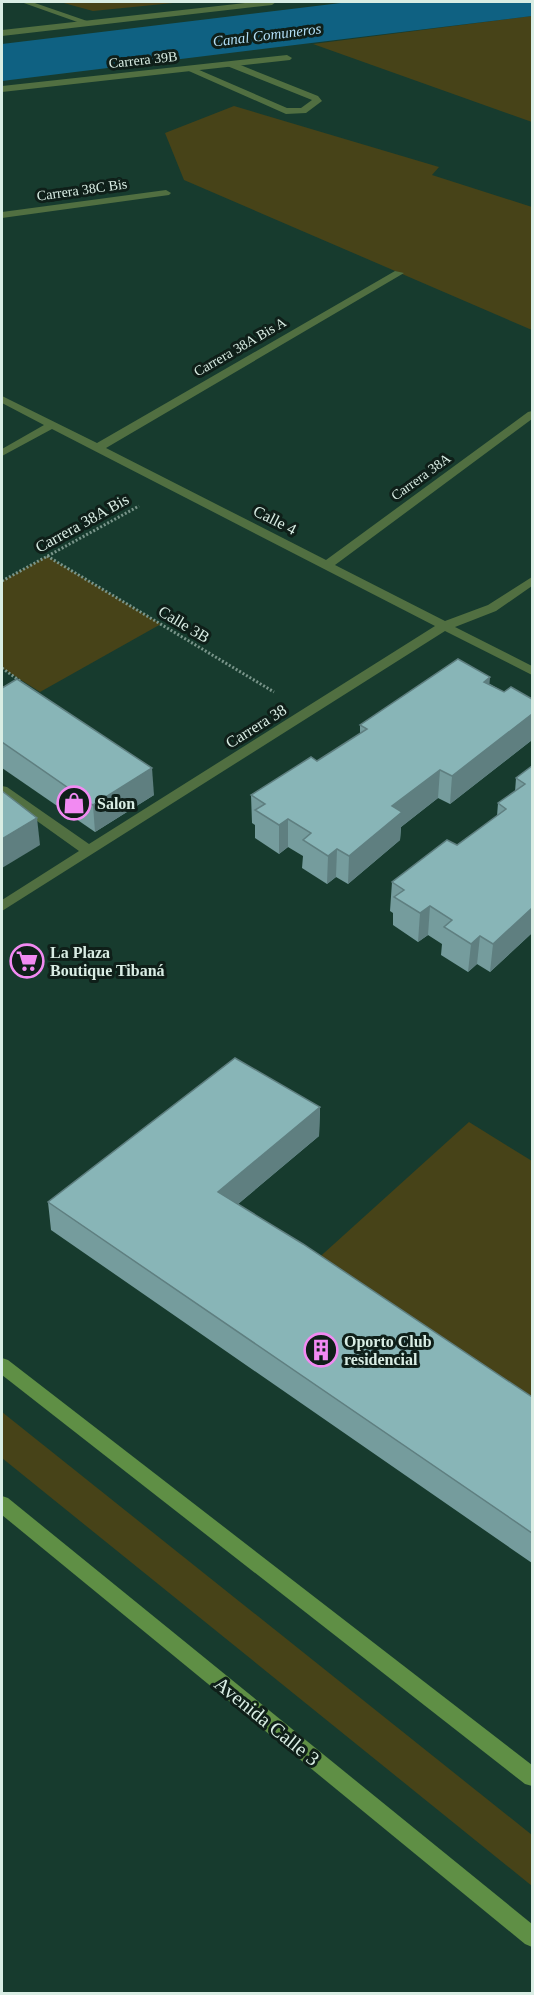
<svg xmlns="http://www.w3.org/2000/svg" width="534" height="1995" viewBox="0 0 534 1995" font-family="Georgia,serif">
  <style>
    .green { fill: #474318 }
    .water { fill: #0f6182 }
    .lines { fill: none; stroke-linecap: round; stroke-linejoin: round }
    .path { stroke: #79958a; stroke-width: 3; stroke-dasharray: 2 2; stroke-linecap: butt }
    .service { fill: #516f41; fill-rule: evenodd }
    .minor { fill: #516f41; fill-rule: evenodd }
    .secondary { fill: #5f8f45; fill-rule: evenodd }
    .wall { fill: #759c9d }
    .shaded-wall { fill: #5f7f80 }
    .building { fill: #88b5b7; stroke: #5f7f80; stroke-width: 1.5 }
    .labels { text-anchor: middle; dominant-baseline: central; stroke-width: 6; stroke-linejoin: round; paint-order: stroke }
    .far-street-label { font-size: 14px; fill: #d9ede4; stroke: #0f1f19 }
    .far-water-label { font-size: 15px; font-style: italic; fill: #b2def6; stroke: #0f1f19 }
    .street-label { font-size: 16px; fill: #d9ede4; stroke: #0f1f19 }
    .poi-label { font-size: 16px; font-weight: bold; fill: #d9ede4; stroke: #0f1f19; text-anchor: start }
    .near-street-label { font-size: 20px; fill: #d9ede4; stroke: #0f1f19 }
  </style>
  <rect width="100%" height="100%" fill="#173b2e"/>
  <g class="green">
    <path d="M60,2H183L93,11Z"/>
    <path d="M532,16V122L313,44Z"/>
    <path d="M234,106L439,167L432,175L532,207V330L184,180L165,133Z"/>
    <path d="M47,556L161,624L40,692L2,668V581Z"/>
    <path d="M469,1122L532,1161V1427L303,1272Z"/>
    <path d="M2,1412L532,1835V1886L2,1458Z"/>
  </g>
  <path class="water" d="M349,2H532V16L2,81V44Z"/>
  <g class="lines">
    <g class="path">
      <path d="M47,556L274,692"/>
      <path d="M2,581L139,506"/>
      <path d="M2,668L20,681"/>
    </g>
    <g class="service">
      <path d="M21,2H32L90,22L83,24Z"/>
      <path d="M227,62H233L318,96L322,101L306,113L286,114L182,68L190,66L287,108H301L312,100L227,66Z"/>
    </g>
    <g class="minor">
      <path d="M254,2H276L272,5L2,36V30Z"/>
      <path d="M287,55L292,58L290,60L2,92V86Z"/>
      <path d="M166,190L171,193L169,195L2,218V212Z"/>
      <path d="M395,271L404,273L106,448L326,560L528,412L532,411V419L335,565L445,621L488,605L532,577V586L496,611L455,627L532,666V675L445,631L2,911V900L79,851L2,796V786L7,787L89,844L435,626L52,429L2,456V449L44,425L2,403V396L97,443Z"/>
    </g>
    <g class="secondary">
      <path d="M2,1358L8,1360L532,1765V1786L525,1784L2,1375Z"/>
      <path d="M2,1496L8,1498L532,1924V1947L525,1944L2,1515Z"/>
    </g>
  </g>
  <g class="wall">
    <path d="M490,684L504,692L532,699V740L450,804L438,798L401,827L400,840L348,884L336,877L327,884L302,868L303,856L288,847L279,854L255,838V825L252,823L251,795L317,761L360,734V725Z"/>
    <path d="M2,688L154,795L95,832L2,768Z"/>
    <path d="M532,766V933L490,972L477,964L468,972L441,955L442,944L428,935L418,942L393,925V913L390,911L392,882L457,845L497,816L498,803L515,792L516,778Z"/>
    <path d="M320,1107L319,1136L238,1204L532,1397V1563L51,1230L48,1202Z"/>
  </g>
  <g class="shaded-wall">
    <path d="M490,677L488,705L484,682Z"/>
    <path d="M532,714V740L450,804L452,776Z"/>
    <path d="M152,768L154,795L95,832L93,805Z"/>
    <path d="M440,770L438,798L401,827L400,840L348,884L349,856L392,806Z"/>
    <path d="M37,818L40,845L2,868V839Z"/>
    <path d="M288,819V847L279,854V825Z"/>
    <path d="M337,849L336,877L327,884L328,856Z"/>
    <path d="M430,906L428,935L418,942L420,913Z"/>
    <path d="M532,907V933L490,972L493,944Z"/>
    <path d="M480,936L477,964L468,972L471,944Z"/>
    <path d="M320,1107L319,1136L219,1220L218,1192Z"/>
  </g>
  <g class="building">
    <path d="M458,659L490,677L484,682L504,692L511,687L532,699V714L452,776L440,770L392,806L402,812L349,856L337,849L328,856L303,840L311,833L288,819L279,825L255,810L265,804L251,795L311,757L317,761L367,729L360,725Z"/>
    <path d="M17,679L152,768L93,805L2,742V688Z"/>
    <path d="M532,766V908L493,944L480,936L471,944L444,927L452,920L430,906L420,913L394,897L404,890L392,882L447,840L457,845L506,809L498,803L525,784L516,778Z"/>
    <path d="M2,791L37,818L2,839Z"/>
    <path d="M235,1058L320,1107L218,1192L303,1244L532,1397V1533L48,1202Z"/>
  </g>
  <defs>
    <g id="shop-ring" transform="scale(1.725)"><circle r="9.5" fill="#0f1f19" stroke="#f28af2" stroke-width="1.5"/><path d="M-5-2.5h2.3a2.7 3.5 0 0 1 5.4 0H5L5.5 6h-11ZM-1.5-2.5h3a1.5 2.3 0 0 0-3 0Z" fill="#f28af2"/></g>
    <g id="supermarket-ring" transform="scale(1.725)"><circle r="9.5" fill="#0f1f19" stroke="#f28af2" stroke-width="1.5"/><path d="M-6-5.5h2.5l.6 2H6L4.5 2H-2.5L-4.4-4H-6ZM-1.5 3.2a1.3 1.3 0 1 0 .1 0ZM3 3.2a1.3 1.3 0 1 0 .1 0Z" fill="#f28af2"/></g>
    <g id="building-ring" transform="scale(1.725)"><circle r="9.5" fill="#0f1f19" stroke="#f28af2" stroke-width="1.5"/><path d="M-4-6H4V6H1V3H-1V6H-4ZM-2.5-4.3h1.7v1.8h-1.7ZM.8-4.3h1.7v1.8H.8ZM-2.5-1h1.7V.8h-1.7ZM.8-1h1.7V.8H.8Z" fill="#f28af2"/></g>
  </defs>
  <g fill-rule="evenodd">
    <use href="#shop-ring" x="74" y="803"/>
    <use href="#supermarket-ring" x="27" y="961"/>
    <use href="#building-ring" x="321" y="1350"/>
  </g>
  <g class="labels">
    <g class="far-street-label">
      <text transform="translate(143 60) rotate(-6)">Carrera 39B</text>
      <text transform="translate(82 190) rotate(-8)">Carrera 38C Bis</text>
      <text transform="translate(240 347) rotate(-30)">Carrera 38A Bis A</text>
      <text transform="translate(421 477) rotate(-36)">Carrera 38A</text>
    </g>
    <g class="far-water-label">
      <text transform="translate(267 35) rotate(-7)">Canal Comuneros</text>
    </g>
    <g class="street-label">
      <text transform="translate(275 520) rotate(27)">Calle 4</text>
      <text transform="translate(82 523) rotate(-29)">Carrera 38A Bis</text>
      <text transform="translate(184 624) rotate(31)">Calle 3B</text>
      <text transform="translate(256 726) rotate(-32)">Carrera 38</text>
    </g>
    <g class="poi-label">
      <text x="97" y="803">Salon</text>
      <text x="50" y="952">La Plaza<tspan x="50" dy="18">Boutique Tibaná</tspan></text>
      <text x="344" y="1341">Oporto Club<tspan x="344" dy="18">residencial</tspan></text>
    </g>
    <g class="near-street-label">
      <text transform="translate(267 1721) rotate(39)">Avenida Calle 3</text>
    </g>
  </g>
  <rect width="534" height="1995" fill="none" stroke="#d9ede4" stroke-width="6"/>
</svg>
